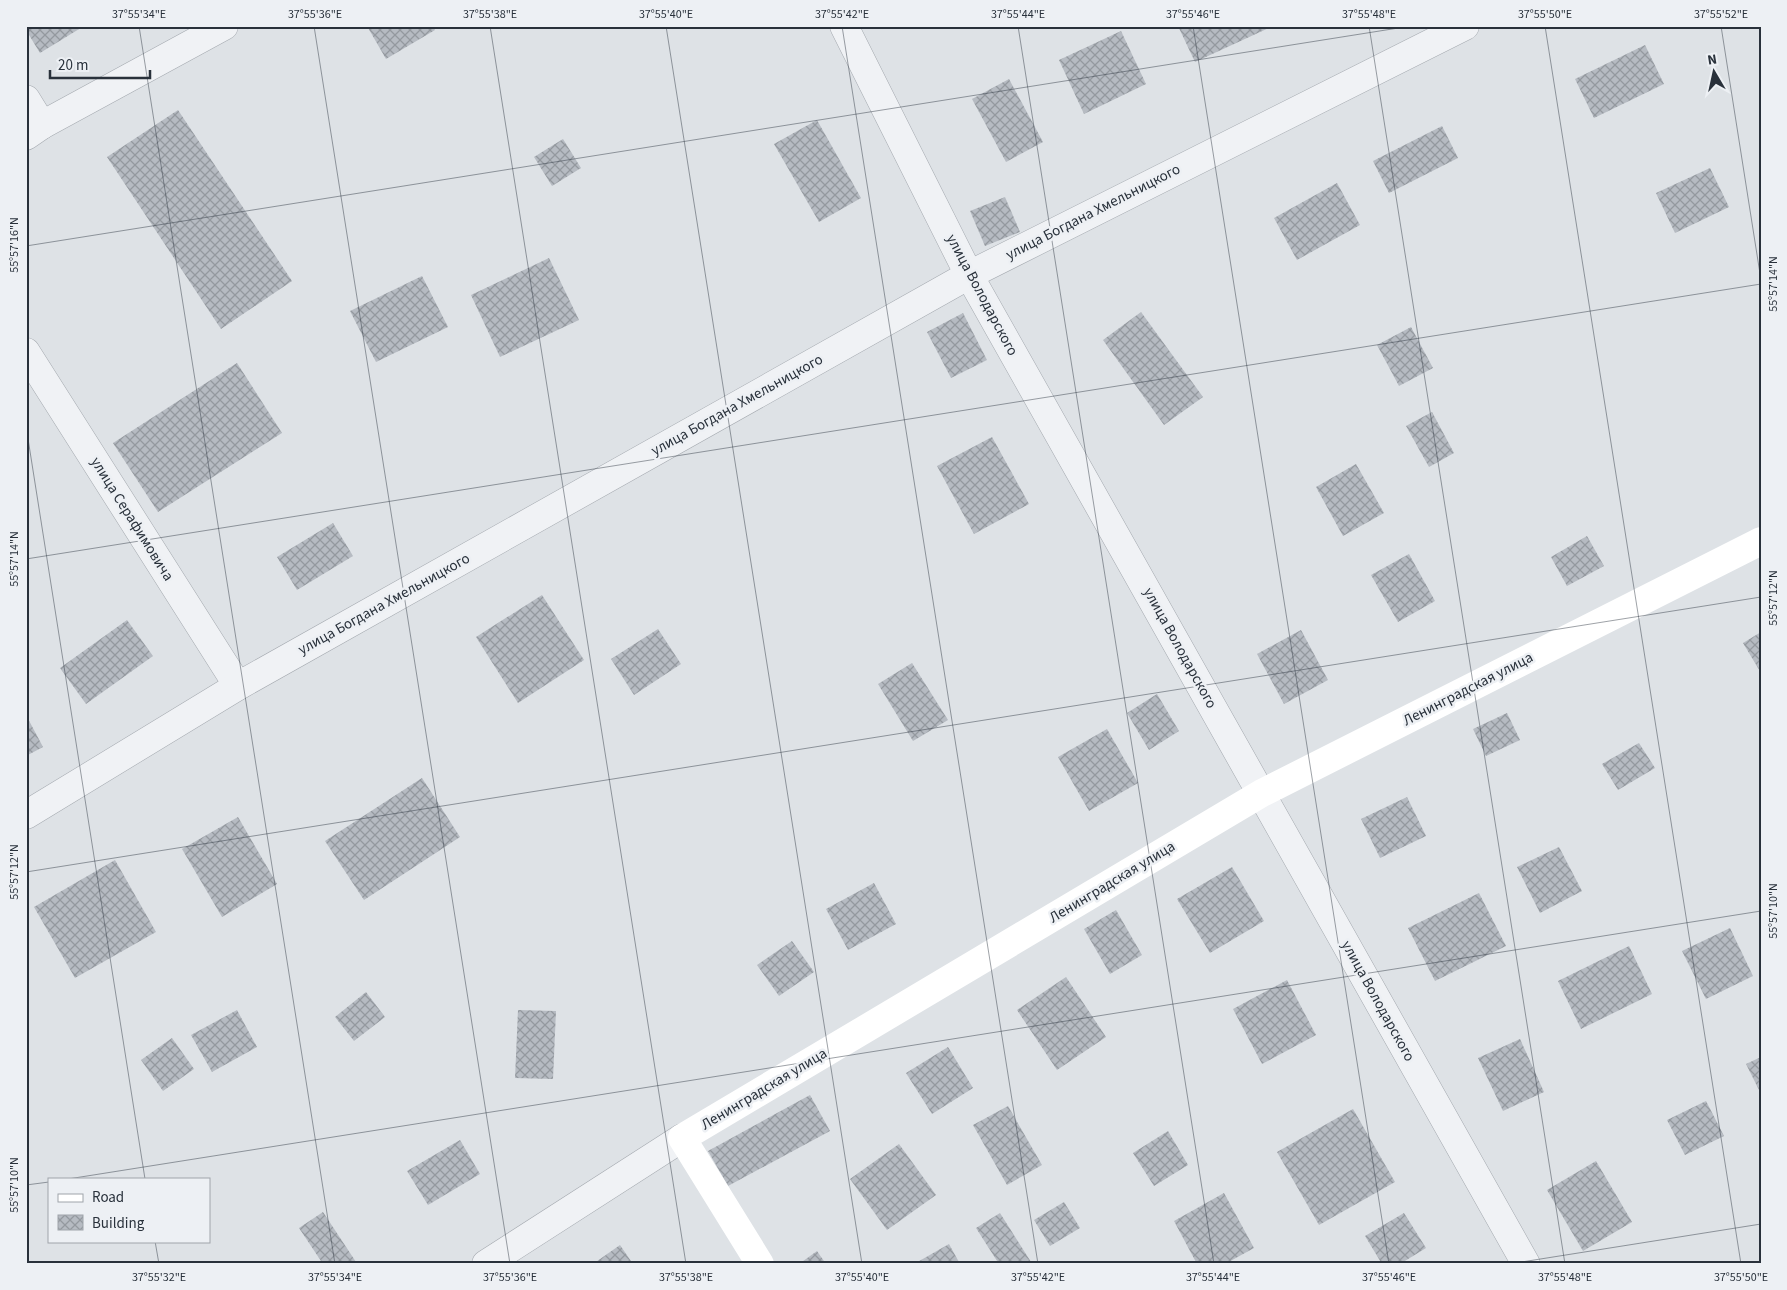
<svg xmlns="http://www.w3.org/2000/svg" width="1787" height="1290" viewBox="0 0 1787 1290" font-family="'Source Sans 3',sans-serif">
  <style>
    .building { fill: url(#building-cross-hatch) }
    .lines { fill: none; stroke-linecap: round; stroke-linejoin: round }
    .street-casing { stroke: #a4a9af; stroke-width: 29 }
    .path { stroke: #b8bcc1; stroke-width: 3; stroke-dasharray: 4 4; stroke-linecap: butt }
    .street { stroke: #f0f2f5; stroke-width: 28 }
    .secondary { stroke: #fff; stroke-width: 28 }
    .ticks { fill: none; stroke: #29313b; stroke-width: 1; stroke-opacity: 0.45 }
    .labels { text-anchor: middle; dominant-baseline: central; stroke-width: 5; stroke-linejoin: round; paint-order: stroke }
    .street-label { font-size: 15px; fill: #29313b; stroke: #edf0f4 }
    .neatline { fill: none; stroke: #29313b; stroke-width: 2 }
    .ticks-label { font-size: 12px; text-anchor: middle; fill: #29313b }
  </style>
  <defs>
    <pattern id="building-cross-hatch" width="8" height="8" patternUnits="userSpaceOnUse" patternTransform="scale(1.25)"><rect width="8" height="8" fill="#b6bbc2"/><path d="M0 0l8 8M0 8l8-8" fill="none" stroke="#94999f"/></pattern>
  </defs>
  <rect width="100%" height="100%" fill="#dee2e6"/>
  <g class="building">
    <path d="M26,26H84L40,53L26,30Z"/>
    <path d="M367,26H433L435,30L386,59Z"/>
    <path d="M1178,26H1273L1195,62Z"/>
    <path d="M1121,31L1146,84L1084,114L1059,60Z"/>
    <path d="M1645,45L1664,84L1594,118L1575,79Z"/>
    <path d="M1009,79L1043,142L1006,162L972,99Z"/>
    <path d="M178,110L292,281L221,329L107,157Z"/>
    <path d="M817,120L861,198L819,222L774,144Z"/>
    <path d="M1442,126L1458,158L1389,193L1373,161Z"/>
    <path d="M563,139L581,168L552,186L534,157Z"/>
    <path d="M1710,168L1729,207L1675,233L1656,193Z"/>
    <path d="M1337,183L1360,225L1297,260L1274,218Z"/>
    <path d="M1005,197L1020,232L985,246L970,211Z"/>
    <path d="M549,258L579,320L500,357L471,295Z"/>
    <path d="M422,276L448,327L376,362L350,311Z"/>
    <path d="M1141,312L1203,397L1164,425L1103,340Z"/>
    <path d="M963,313L987,360L951,378L927,332Z"/>
    <path d="M1411,327L1433,368L1399,386L1377,345Z"/>
    <path d="M237,363L282,433L158,512L113,443Z"/>
    <path d="M1432,412L1454,453L1429,467L1406,426Z"/>
    <path d="M992,437L1029,504L974,534L937,466Z"/>
    <path d="M1356,464L1384,513L1343,536L1316,487Z"/>
    <path d="M333,523L353,556L297,590L277,557Z"/>
    <path d="M1587,536L1604,566L1567,586L1551,557Z"/>
    <path d="M1409,554L1435,601L1398,622L1371,575Z"/>
    <path d="M542,595L584,660L518,703L476,637Z"/>
    <path d="M127,620L153,656L86,704L60,668Z"/>
    <path d="M658,629L681,664L634,695L611,659Z"/>
    <path d="M1301,630L1328,680L1284,704L1257,654Z"/>
    <path d="M1761,632V673L1743,643Z"/>
    <path d="M912,663L948,720L913,741L878,684Z"/>
    <path d="M1157,694L1179,731L1149,750L1127,713Z"/>
    <path d="M1507,713L1520,740L1486,756L1473,729Z"/>
    <path d="M26,715L43,747L26,756Z"/>
    <path d="M1107,729L1138,783L1089,811L1058,757Z"/>
    <path d="M1639,743L1655,768L1618,790L1602,764Z"/>
    <path d="M422,778L460,837L364,900L325,841Z"/>
    <path d="M1407,797L1426,836L1380,858L1361,819Z"/>
    <path d="M238,817L277,884L222,917L182,849Z"/>
    <path d="M1559,847L1582,891L1540,913L1517,867Z"/>
    <path d="M115,860L156,932L75,978L34,907Z"/>
    <path d="M1232,867L1264,921L1210,953L1177,899Z"/>
    <path d="M874,883L896,924L848,950L826,909Z"/>
    <path d="M1479,893L1506,946L1435,981L1408,928Z"/>
    <path d="M1116,910L1142,955L1110,974L1084,929Z"/>
    <path d="M1730,928L1753,976L1706,999L1682,951Z"/>
    <path d="M792,941L814,972L779,996L757,965Z"/>
    <path d="M1629,946L1652,994L1581,1029L1558,981Z"/>
    <path d="M1066,977L1106,1037L1057,1070L1017,1010Z"/>
    <path d="M1287,980L1316,1035L1262,1064L1233,1009Z"/>
    <path d="M366,992L385,1017L354,1041L335,1017Z"/>
    <path d="M237,1010L257,1047L212,1072L191,1035Z"/>
    <path d="M518,1010L556,1011L553,1079L515,1078Z"/>
    <path d="M172,1038L194,1069L163,1091L141,1060Z"/>
    <path d="M1520,1039L1544,1092L1503,1111L1478,1058Z"/>
    <path d="M948,1047L973,1088L932,1114L906,1073Z"/>
    <path d="M1761,1057V1094L1746,1064Z"/>
    <path d="M810,1095L830,1131L728,1186L708,1151Z"/>
    <path d="M1706,1101L1724,1136L1685,1155L1667,1120Z"/>
    <path d="M1008,1106L1042,1165L1007,1185L973,1125Z"/>
    <path d="M1353,1109L1395,1182L1319,1225L1277,1152Z"/>
    <path d="M1168,1131L1188,1165L1154,1186L1133,1153Z"/>
    <path d="M460,1140L480,1174L428,1205L407,1171Z"/>
    <path d="M899,1144L936,1195L887,1230L850,1179Z"/>
    <path d="M1596,1161L1632,1222L1583,1251L1547,1190Z"/>
    <path d="M1224,1193L1254,1248L1225,1264H1197L1174,1221Z"/>
    <path d="M1064,1202L1080,1228L1050,1246L1034,1220Z"/>
    <path d="M323,1212L356,1262L352,1264H323L299,1228Z"/>
    <path d="M1000,1213L1031,1262L1028,1264H999L976,1228Z"/>
    <path d="M1404,1213L1426,1248L1400,1264H1382L1365,1236Z"/>
    <path d="M949,1244L960,1264H914Z"/>
    <path d="M620,1245L633,1264H593Z"/>
    <path d="M817,1251L826,1264H799Z"/>
  </g>
  <g class="lines">
    <g class="street-casing">
      <g id="street">
        <path d="M844,26L969,275L1526,1264"/>
        <path d="M26,99L42,125"/>
        <path d="M26,136L42,125L224,26"/>
        <path d="M26,352L238,686"/>
        <path d="M26,815L238,686L969,275L1465,26"/>
        <path d="M486,1264L682,1138"/>
      </g>
    </g>
    <path class="path" d="M1760,26L1761,27"/>
    <use href="#street" class="street"/>
    <path class="secondary" d="M760,1264L682,1138L1262,793L1761,541"/>
  </g>
  <path class="ticks" d="M139,26L335,1264M314,26L510,1264M490,26L686,1264M666,26L862,1264M842,26L1038,1264M1018,26L1214,1264M1193,26L1389,1264M1369,26L1565,1264M1545,26L1741,1264M1721,26L1761,280M26,246L1411,26M26,426L145,1179M26,559L1761,284M26,872L1761,597M68,1179L1761,911M26,1185L49,1182M155,1241L159,1264M1509,1264L1761,1224"/>
  <g class="labels">
    <g class="street-label">
      <text transform="translate(1093 212) rotate(-27)">улица Богдана Хмельницкого</text>
      <text transform="translate(982 295) rotate(62)">улица Володарского</text>
      <text transform="translate(737 405) rotate(-29)">улица Богдана Хмельницкого</text>
      <text transform="translate(132 519) rotate(58)">улица Серафимовича</text>
      <text transform="translate(384 604) rotate(-29)">улица Богдана Хмельницкого</text>
      <text transform="translate(1180 648) rotate(61)">улица Володарского</text>
      <text transform="translate(1468 689) rotate(-27)">Ленинградская улица</text>
      <text transform="translate(1112 882) rotate(-31)">Ленинградская улица</text>
      <text transform="translate(1378 1001) rotate(61)">улица Володарского</text>
      <text transform="translate(764 1089) rotate(-31)">Ленинградская улица</text>
    </g>
  </g>
  <rect width="1787" height="1290" fill="none" stroke="#edf0f4" stroke-width="55"/>
  <rect x="48" y="1178" width="162" height="65" fill="#edf0f4" stroke="#9fa4aa"/>
  <rect x="58" y="1194" width="25" height="8" fill="#ffffff" stroke="#9fa4aa"/>
  <text x="92" y="1202" font-size="15" fill="#29313b">Road</text>
  <rect x="58" y="1215" width="25" height="15" fill="url(#building-cross-hatch)" stroke="#9fa4aa"/>
  <text x="92" y="1228" font-size="15" fill="#29313b">Building</text>
  <g transform="translate(1714 72) rotate(351)" stroke="#edf0f4" stroke-width="4" paint-order="stroke">
  <path d="M0-4L9 19L0 12L-9 19Z" fill="#29313b"/>
  <text y="-8" font-size="14" font-weight="bold" text-anchor="middle" fill="#29313b">N</text>
  </g>
  <path d="M50 70v8h100v-8" fill="none" stroke="#29313b" stroke-width="2.5"/>
  <text x="58" y="70" font-size="15" fill="#29313b" stroke="#edf0f4" stroke-width="4" paint-order="stroke">20 m</text>
  <rect x="28" y="28" width="1732" height="1234" class="neatline"/>
  <g class="ticks-label">
    <text x="139" y="18">37°55'34"E</text>
    <text x="315" y="18">37°55'36"E</text>
    <text x="490" y="18">37°55'38"E</text>
    <text x="666" y="18">37°55'40"E</text>
    <text x="842" y="18">37°55'42"E</text>
    <text x="1018" y="18">37°55'44"E</text>
    <text x="1193" y="18">37°55'46"E</text>
    <text x="1369" y="18">37°55'48"E</text>
    <text x="1545" y="18">37°55'50"E</text>
    <text x="1721" y="18">37°55'52"E</text>
    <text transform="translate(14 245) rotate(-90)" y="4">55°57'16"N</text>
    <text transform="translate(1773 284) rotate(-90)" y="4">55°57'14"N</text>
    <text transform="translate(14 559) rotate(-90)" y="4">55°57'14"N</text>
    <text transform="translate(1773 598) rotate(-90)" y="4">55°57'12"N</text>
    <text transform="translate(14 872) rotate(-90)" y="4">55°57'12"N</text>
    <text transform="translate(1773 911) rotate(-90)" y="4">55°57'10"N</text>
    <text transform="translate(14 1185) rotate(-90)" y="4">55°57'10"N</text>
    <text x="159" y="1281">37°55'32"E</text>
    <text x="335" y="1281">37°55'34"E</text>
    <text x="510" y="1281">37°55'36"E</text>
    <text x="686" y="1281">37°55'38"E</text>
    <text x="862" y="1281">37°55'40"E</text>
    <text x="1038" y="1281">37°55'42"E</text>
    <text x="1213" y="1281">37°55'44"E</text>
    <text x="1389" y="1281">37°55'46"E</text>
    <text x="1565" y="1281">37°55'48"E</text>
    <text x="1741" y="1281">37°55'50"E</text>
  </g>
</svg>
